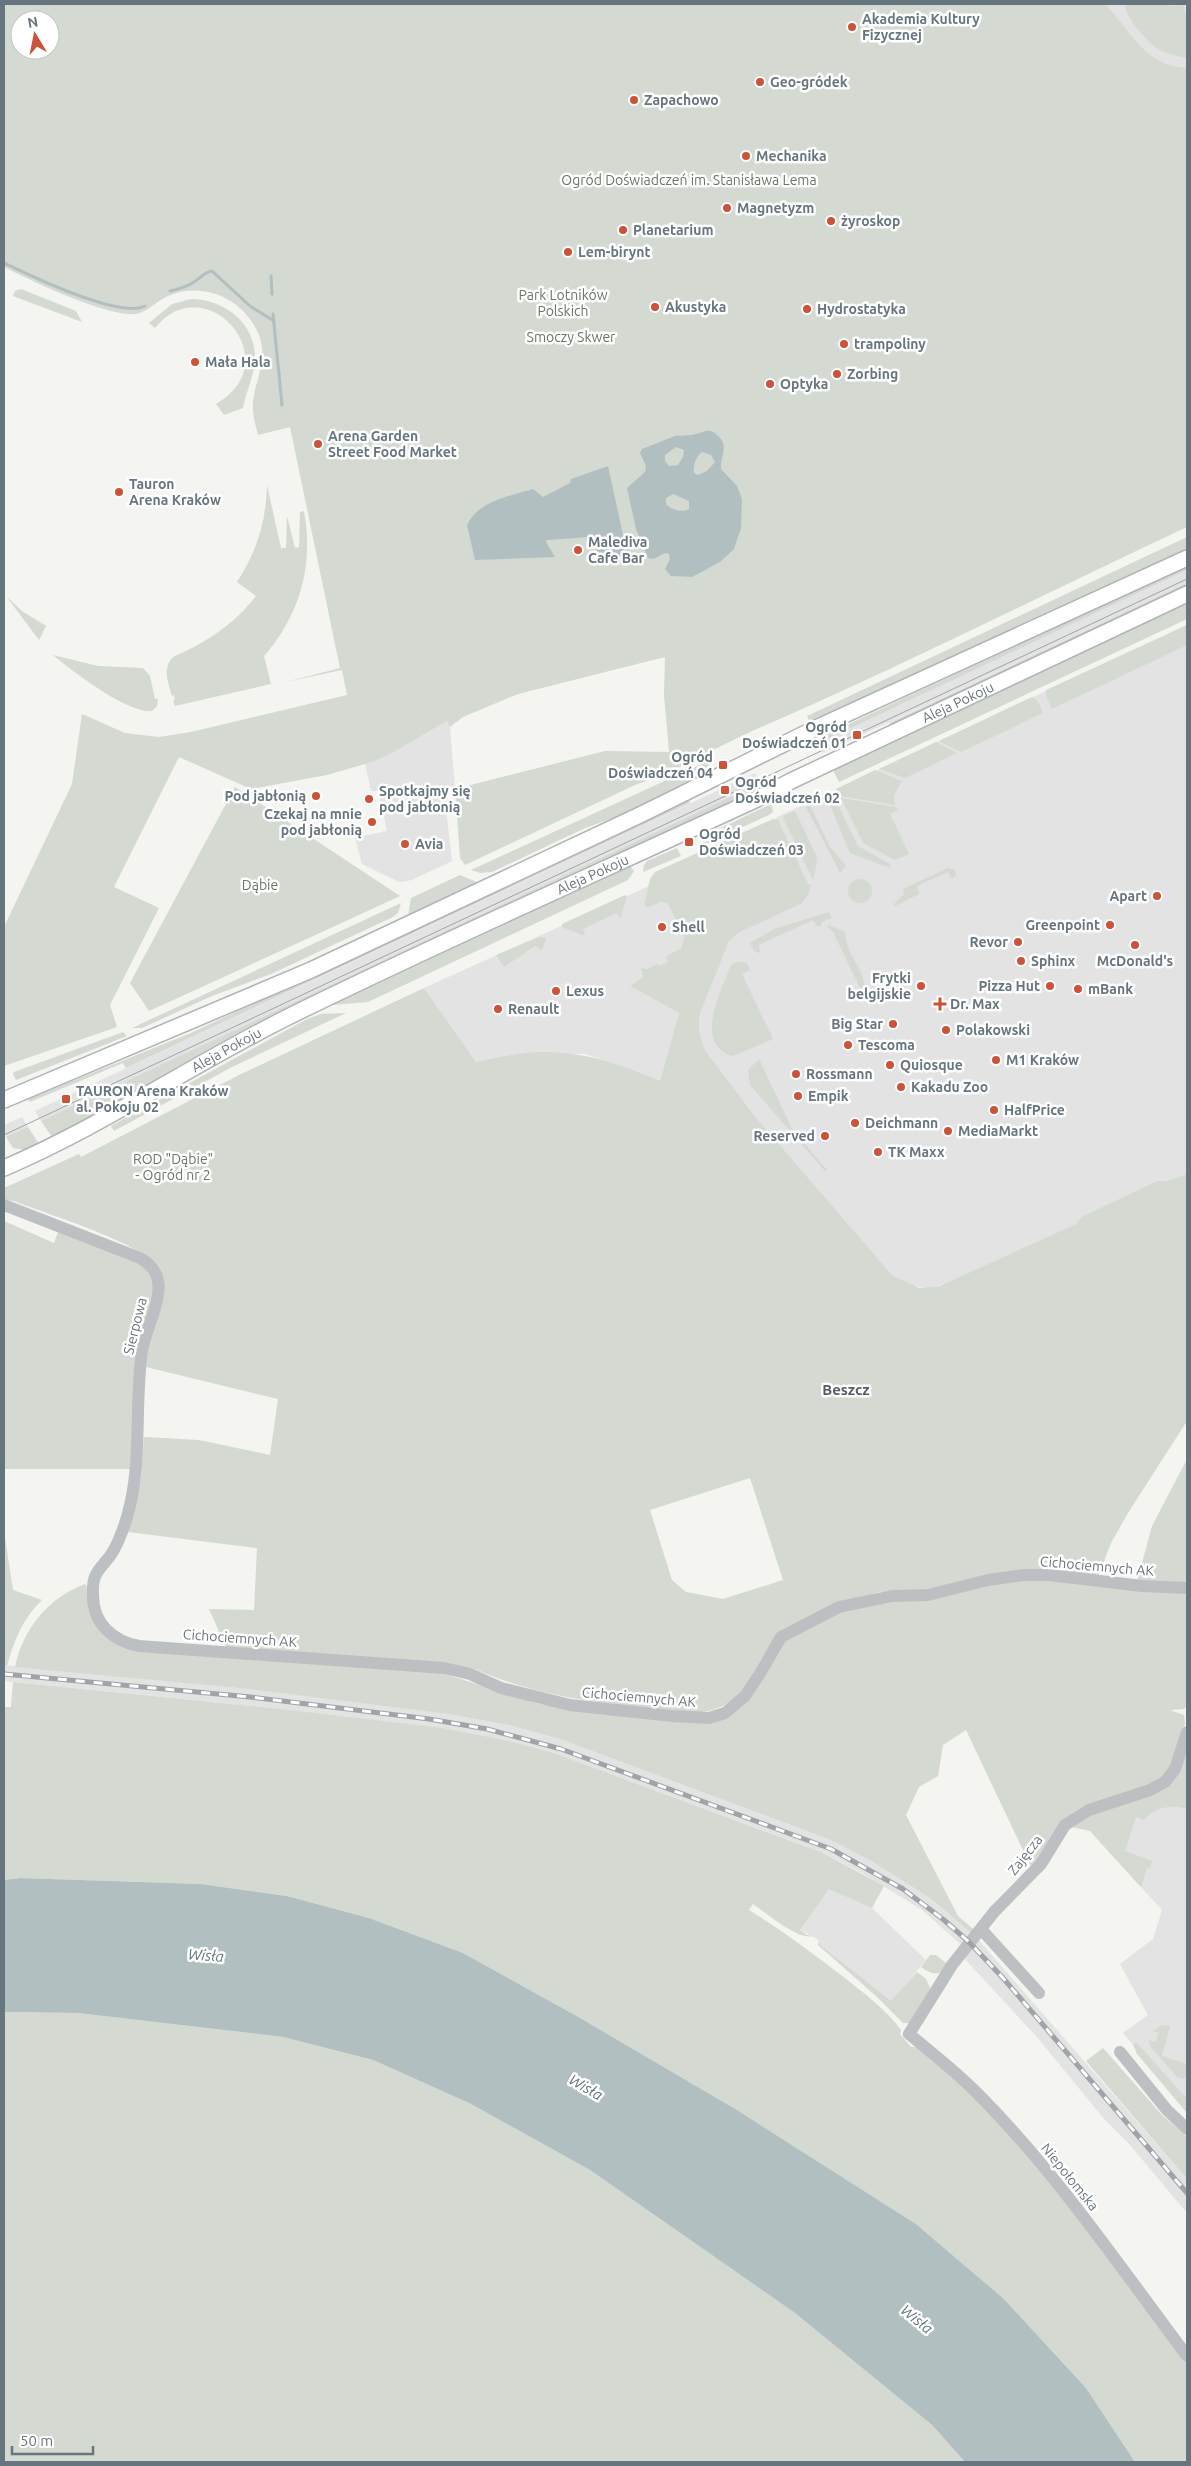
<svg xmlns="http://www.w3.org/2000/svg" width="1191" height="2466" viewBox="0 0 1191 2466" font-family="Ubuntu,sans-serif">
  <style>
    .built { fill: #e2e3e2 }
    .green { fill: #d4d9d1; fill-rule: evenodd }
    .water { fill: #b2bfc1; fill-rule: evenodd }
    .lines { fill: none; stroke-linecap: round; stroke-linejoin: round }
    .stream { stroke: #b2bfc1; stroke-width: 3 }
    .major-casing { stroke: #b0b4b7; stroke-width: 18 }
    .minor { stroke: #bcc0c2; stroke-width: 12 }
    .major { stroke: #fff; stroke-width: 15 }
    .tram { stroke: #9ea4a8; stroke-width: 1 }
    .rail-casing { stroke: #9ea4a8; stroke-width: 5 }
    .rail { stroke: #fff; stroke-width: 3; stroke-dasharray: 9; stroke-linecap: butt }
    .poi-dot { fill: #cc5239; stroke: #fff; stroke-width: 2 }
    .labels { text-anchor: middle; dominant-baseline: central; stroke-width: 5; stroke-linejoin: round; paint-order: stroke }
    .poi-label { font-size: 14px; font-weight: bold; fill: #67767e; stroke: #fff; text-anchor: start }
    .park-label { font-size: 14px; fill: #6a7765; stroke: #fff }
    .street-label { font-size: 14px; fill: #67767e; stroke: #fff }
    .neighbourhood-label { font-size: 15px; font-weight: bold; fill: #545e65; stroke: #fff }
    .water-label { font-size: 15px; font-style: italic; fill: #63777b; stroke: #fff }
  </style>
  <rect width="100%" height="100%" fill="#f4f4f1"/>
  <g class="built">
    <path d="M1098,4H1187V73L1143,84Z"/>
    <path d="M1187,570V583L823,753L819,743Z"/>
    <path d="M1187,625V1174L1167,1181H1157L1081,1217L1076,1224L949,1283L929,1288L912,1286L893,1276L706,1060L693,1016L729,939L742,929L807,890L775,818Z"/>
    <path d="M447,721L450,727L455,789L444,792L452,861L412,880L399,882L362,864L355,838L387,831L378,791H371L365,764L394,752Z"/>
    <path d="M755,773L760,783L41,1121L35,1111Z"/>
    <path d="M649,886L644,905L647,908L661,902L668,904L684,938L681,948L666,956L668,962L659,966L641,969L643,977L630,986L679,1013L660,1081L637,1071L585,1054L527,1053L476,1062L424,988Z"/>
    <path d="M22,1117L28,1127L6,1137L4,1125Z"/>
    <path d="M4,1665L249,1689L448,1714L509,1725L560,1739L831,1840L873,1862L930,1898L976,1937L1187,2179V2213L1130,2145L1105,2120L1036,2036L962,1956L967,1950L922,1910L862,1873L821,1852L554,1753L272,1708L4,1681Z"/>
    <path d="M1187,1799V2106L1123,2033L1148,2015L1120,1964L1153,1939L1162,1910L1090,1831Z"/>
    <path d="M829,1888L872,1908L926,1960L891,2002L820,1945L819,1940L800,1930Z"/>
  </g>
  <g class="green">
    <path d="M4,4H1105C1132,32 1143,65 1187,68V527C1044,594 904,665 759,728C717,746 679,771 635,785L465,865L460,858L455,789L605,751L669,752L664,695L665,657L518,694L463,717L450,727L447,721L394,752L372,762L327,775L251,789L179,757L114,887L159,908L110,1005L117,1027L4,1066V927L72,784L82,714L125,733L159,737L191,732L347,695L342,670L286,682L340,668L290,427L258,435C255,424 252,412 253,401C256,379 267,361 260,338C247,300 204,280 168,296C153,303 145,316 128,314C95,311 34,282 4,267ZM20,20H50V50H20Z"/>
    <path d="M1125,4H1169V6L1183,4L1187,19V58C1177,56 1166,54 1157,48C1147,42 1124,15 1125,4Z"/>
    <path d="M21,289L76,311L82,322L13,296L15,291Z"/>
    <path d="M191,299C224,299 256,323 255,359C254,376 246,392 243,408L224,415L216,404C291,361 205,265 155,328L149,323L172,304Z"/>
    <path d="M267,485L281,548H286L287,516L295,548L299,547L300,512L304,511C314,565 300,615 264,656L271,684L175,706L173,700H175L174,695L172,696C168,682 162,669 173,657C205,643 234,625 256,596L237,582C257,551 266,522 267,485Z"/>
    <path d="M1187,537V552L809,721L807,716Z"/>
    <path d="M1187,565V570L819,743L817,739Z"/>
    <path d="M1187,583V588L891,727L889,723Z"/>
    <path d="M6,596L22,611L46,626L39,640Z"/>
    <path d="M1187,601V619L839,782L833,770Z"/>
    <path d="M1187,625V645L1052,709L1046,696V690Z"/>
    <path d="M53,655L98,666L143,668L150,676L155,699H158L157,706L152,711C128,714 72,671 53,655Z"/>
    <path d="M1032,697L1037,700L1043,713L961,752L939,741Z"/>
    <path d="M936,742L957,753L905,778L879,769Z"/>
    <path d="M708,761L712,772L634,810L583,829L492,872L480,873L471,870Z"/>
    <path d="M875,770L902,781L894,795L895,805L840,796L836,789Z"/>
    <path d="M760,783L763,788L610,859L52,1137L41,1121Z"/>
    <path d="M235,787L400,896C316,935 232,973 149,1011L130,983Z"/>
    <path d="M832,793L858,846L890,864V868L850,853L826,796Z"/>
    <path d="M688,798L690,803L126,1068L123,1063L30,1102L28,1099L191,1033Z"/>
    <path d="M841,798L896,807L898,810L890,814L909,854L895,860L863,843Z"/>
    <path d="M771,804L773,811L771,814L704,845L702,837Z"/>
    <path d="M810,805L830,847L846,866L840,873L806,807Z"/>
    <path d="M795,811L816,855L817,861L813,880L783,818L785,815Z"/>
    <path d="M773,819L778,820L808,884L811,885L808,895L802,903L738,933L729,941L700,1013C697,1028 700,1038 706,1052L753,1114L893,1276L919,1288L940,1286L1076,1224L1081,1217L1157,1181H1167L1187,1174V1421L1128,1513L1111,1543L1098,1577L1057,1572L927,1590L879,1592L782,1630C748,1665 752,1711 691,1713C617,1705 544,1700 475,1669L226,1647L209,1609L254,1610L257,1548L128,1532L141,1479L144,1437L199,1440L270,1455L278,1399L146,1367L159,1267C137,1241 49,1215 14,1201L4,1200V1188L79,1154L81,1157L241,1074L424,988L476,1062C492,1059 509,1055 525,1053C572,1048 618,1062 660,1081L679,1013L630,986L643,977L641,969L645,967L646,969L658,964L659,966L668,962L666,956L681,948L684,938L668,904L661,902L647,908L644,905L650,879L655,872ZM750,1478L783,1580L723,1599L686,1592L672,1580L650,1510Z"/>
    <path d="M677,848L681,856L643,872L644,865L647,861Z"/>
    <path d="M630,866L634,871L628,880L368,1002L332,1005L592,882Z"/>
    <path d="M948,868L955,870L956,875L952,879L948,872L917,886L919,894L895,906L894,904L904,894L903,889Z"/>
    <path d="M460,875L479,883L408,916L411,898Z"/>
    <circle cx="860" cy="891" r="12"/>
    <path d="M625,895L627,897L620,918L617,913L583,929L585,935H583L562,927V924Z"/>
    <path d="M401,903L398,913L393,917L271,974L212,996L142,1028H132Z"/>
    <path d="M829,912L832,918L822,922L821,926H817L813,920L759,945L760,953L754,951L750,943L774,929Z"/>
    <path d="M828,925L846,932C843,953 868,971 864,992H862L833,932L827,926Z"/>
    <path d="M540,937L546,939L542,950L535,946L504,967L496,955Z"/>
    <path d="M736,962L747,963L750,970L742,974L773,1039L733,1056C692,1045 722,989 731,965Z"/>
    <path d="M346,1013L230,1068L114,1131L111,1126L307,1019L321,1014Z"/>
    <path d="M123,1032L127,1036L16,1080L13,1074L14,1072Z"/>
    <path d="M759,1059L792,1129L828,1171L824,1170L750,1085L748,1070Z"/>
    <path d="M28,1127L39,1144L26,1150L13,1148L6,1137Z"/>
    <path d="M4,1221L54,1243L58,1232L137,1262C147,1269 151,1274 154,1286L132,1469H4Z"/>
    <path d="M1187,1459V1583L1137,1582L1152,1526Z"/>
    <path d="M4,1531L13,1590L42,1600C23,1618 14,1640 7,1666L4,1665Z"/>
    <path d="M1025,1579L1187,1590V1706L1184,1709L1170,1710L1184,1715L1185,1723L1171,1769L1160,1782L1077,1813L1032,1869L966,1730L943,1745L938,1776L919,1787L906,1815L958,1916L979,1934L976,1937L930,1898L873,1862L831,1840L560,1739L509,1725L448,1714L249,1689L15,1667C23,1629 48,1598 85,1584L87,1587L89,1606L132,1650L442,1673L539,1704L722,1718L783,1642L846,1609Z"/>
    <path d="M13,1682L272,1708L442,1728L504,1740L554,1753L799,1844L821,1852L884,1886L872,1908L829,1889L800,1930L807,1935L813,1936C799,1941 766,1913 753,1904L749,1910C781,1930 811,1952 841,1975C862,1992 885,2008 901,2030L900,2034L911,2047H917L955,2077L1010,2134L1050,2182L1187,2362V2462H1135L1086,2388L1004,2299L916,2224L737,2110L575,2015L463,1953L369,1918L287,1896L201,1884L20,1878L4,1880V1707H11Z"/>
    <path d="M1187,1733V1809C1174,1804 1153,1807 1144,1820L1136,1817L1125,1851L1152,1861L1150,1869L1147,1868L1141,1887L1090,1831L1066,1826L1163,1785Z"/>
    <path d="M819,1940L820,1945L891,2001L917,1972L926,1979L931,1990L910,2023H903L876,1996L818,1945Z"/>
    <path d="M930,1955H936L947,1964C942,1978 930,1974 921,1967Z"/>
    <path d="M4,2012L78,2013L283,2037L373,2060L471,2104L590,2170L795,2313L932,2425L965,2462H4Z"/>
    <path d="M1161,2025L1170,2026L1162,2056L1187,2064V2079L1178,2078L1150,2046L1149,2040L1156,2042L1159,2033L1153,2031Z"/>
    <path d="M1137,2043L1187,2099V2113L1137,2054L1133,2044Z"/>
    <path d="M1103,2048L1162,2115L1187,2137V2179L1086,2061Z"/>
  </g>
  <g class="water">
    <path d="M706,431C711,430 713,431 717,435C730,446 720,455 721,469L737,486L742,499L741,528L734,549L720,562L692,577L671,576L665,569L670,559L669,554L665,553L653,559L648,558L636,529L627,488L645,472L646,466L640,453L642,449L675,436L692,435ZM676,447L684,450L683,457L678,465L669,466L665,461V455ZM702,452L711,455L715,462L707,471L698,475L694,473C693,465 696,456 702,452ZM673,494L689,501V509C682,513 672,510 666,504V498Z"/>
    <path d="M608,466L623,535L635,562L607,565L602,561L590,537L547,540L546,542L555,557L475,560L467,525C478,501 510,496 533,489L543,497L570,483L571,479Z"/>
    <path d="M20,1878L201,1884L287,1896L369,1918L463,1953L575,2015L737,2110L916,2224L1004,2299L1086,2388L1135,2462H965L932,2425L795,2313L590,2170L471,2104L373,2060L283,2037L78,2013L4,2012V1880Z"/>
  </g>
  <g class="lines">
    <g class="stream">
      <path d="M4,263C31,276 119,319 145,306"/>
      <path d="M271,276L272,294"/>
      <path d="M170,291C179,289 187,287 194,282C201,278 204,272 212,271L250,306L274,321"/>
      <path d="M273,314L282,405"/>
    </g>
    <g class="major-casing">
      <g id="major">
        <path d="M4,1100L311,970L642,814L816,728L1187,558"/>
        <path id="s1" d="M4,1168C104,1125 193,1064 290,1016C444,940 602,871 757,799L791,781L1187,594"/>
      </g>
    </g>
    <g class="minor">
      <path d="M4,1205L140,1258C149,1263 156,1270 158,1281C162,1300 145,1331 142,1351C134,1406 143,1463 127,1517C123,1530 118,1545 110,1556C98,1572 92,1573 93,1595C93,1623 112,1641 139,1646L444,1668L470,1674L501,1688L570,1705L672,1716L709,1718L725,1713L745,1696L759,1675L781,1637L839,1607L892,1596L928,1595L988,1580L1023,1575H1049L1142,1586L1187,1588"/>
      <path d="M1187,1732L1175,1769L1165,1782L1150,1790L1089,1810L1065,1825L1041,1864L994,1912L952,1965L909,2034C933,2054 958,2073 980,2096C1058,2175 1121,2268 1187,2356"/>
      <path d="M981,1929L1039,1993"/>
      <path d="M1120,2052L1167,2110L1187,2129"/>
    </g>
    <use href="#major" class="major"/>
    <path class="tram" d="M4,1135L1187,579"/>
    <g class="rail-casing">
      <path id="rail" d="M4,1674L250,1697L429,1719L487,1729L561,1749L831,1849L903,1889L944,1920L969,1942L1003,1978L1187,2193"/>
    </g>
    <use href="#rail" class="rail"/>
  </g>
  <g class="poi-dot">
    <circle cx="852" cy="27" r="5"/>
    <circle cx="760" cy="82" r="5"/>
    <circle cx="634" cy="100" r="5"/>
    <circle cx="746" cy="156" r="5"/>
    <circle cx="727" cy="208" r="5"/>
    <circle cx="831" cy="221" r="5"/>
    <circle cx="623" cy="230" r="5"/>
    <circle cx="568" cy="252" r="5"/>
    <circle cx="655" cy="307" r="5"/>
    <circle cx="807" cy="309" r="5"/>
    <circle cx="844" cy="344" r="5"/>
    <circle cx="195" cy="362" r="5"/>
    <circle cx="837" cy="374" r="5"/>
    <circle cx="770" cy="384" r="5"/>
    <circle cx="318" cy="444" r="5"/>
    <circle cx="119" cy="492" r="5"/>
    <circle cx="578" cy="550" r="5"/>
    <rect x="852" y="730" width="10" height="10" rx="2.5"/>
    <rect x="718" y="760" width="10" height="10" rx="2.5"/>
    <rect x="720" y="785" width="10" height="10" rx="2.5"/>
    <circle cx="316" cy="796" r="5"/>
    <circle cx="369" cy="799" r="5"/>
    <circle cx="372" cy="822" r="5"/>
    <rect x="684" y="837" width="10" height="10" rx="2.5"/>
    <circle cx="405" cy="844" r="5"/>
    <circle cx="1157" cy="896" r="5"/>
    <circle cx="1110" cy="925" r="5"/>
    <circle cx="662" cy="927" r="5"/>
    <circle cx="1018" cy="942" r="5"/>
    <circle cx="1135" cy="945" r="5"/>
    <circle cx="1021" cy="961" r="5"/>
    <circle cx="921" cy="986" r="5"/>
    <circle cx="1050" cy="986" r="5"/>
    <circle cx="1078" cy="989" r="5"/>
    <circle cx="556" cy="991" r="5"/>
    <path d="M937.5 996.5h5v5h5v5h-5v5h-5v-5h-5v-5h5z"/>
    <circle cx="498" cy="1009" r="5"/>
    <circle cx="893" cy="1024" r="5"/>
    <circle cx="946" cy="1030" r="5"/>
    <circle cx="848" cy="1045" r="5"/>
    <circle cx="996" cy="1060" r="5"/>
    <circle cx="890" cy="1065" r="5"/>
    <circle cx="796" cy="1074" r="5"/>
    <circle cx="901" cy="1087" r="5"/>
    <circle cx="798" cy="1096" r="5"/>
    <rect x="61" y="1094" width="10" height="10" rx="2.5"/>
    <circle cx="994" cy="1110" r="5"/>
    <circle cx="855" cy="1123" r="5"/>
    <circle cx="948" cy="1131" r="5"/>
    <circle cx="825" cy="1136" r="5"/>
    <circle cx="878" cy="1152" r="5"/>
  </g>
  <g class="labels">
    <g class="poi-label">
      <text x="862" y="19">Akademia Kultury<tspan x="862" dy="16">Fizycznej</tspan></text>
      <text x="770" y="82">Geo-gródek</text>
      <text x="644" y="100">Zapachowo</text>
      <text x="756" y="156">Mechanika</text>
      <text x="737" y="208">Magnetyzm</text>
      <text x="841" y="221">żyroskop</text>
      <text x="633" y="230">Planetarium</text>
      <text x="578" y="252">Lem-birynt</text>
      <text x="665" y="307">Akustyka</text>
      <text x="817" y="309">Hydrostatyka</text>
      <text x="854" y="344">trampoliny</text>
      <text x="205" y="362">Mała Hala</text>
      <text x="847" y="374">Zorbing</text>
      <text x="780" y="384">Optyka</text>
      <text x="328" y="436">Arena Garden<tspan x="328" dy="16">Street Food Market</tspan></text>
      <text x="129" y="484">Tauron<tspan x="129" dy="16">Arena Kraków</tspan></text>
      <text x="588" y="542">Malediva<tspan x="588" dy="16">Cafe Bar</tspan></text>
      <text x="847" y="727" text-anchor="end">Ogród<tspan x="847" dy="16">Doświadczeń 01</tspan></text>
      <text x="713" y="757" text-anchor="end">Ogród<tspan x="713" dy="16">Doświadczeń 04</tspan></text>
      <text x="735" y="782">Ogród<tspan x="735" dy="16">Doświadczeń 02</tspan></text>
      <text x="379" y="791">Spotkajmy się<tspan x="379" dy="16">pod jabłonią</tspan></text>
      <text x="306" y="796" text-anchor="end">Pod jabłonią</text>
      <text x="362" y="814" text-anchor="end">Czekaj na mnie<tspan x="362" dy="16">pod jabłonią</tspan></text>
      <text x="699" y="834">Ogród<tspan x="699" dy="16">Doświadczeń 03</tspan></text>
      <text x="415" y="844">Avia</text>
      <text x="1147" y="896" text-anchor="end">Apart</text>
      <text x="1100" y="925" text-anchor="end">Greenpoint</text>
      <text x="672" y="927">Shell</text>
      <text x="1008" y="942" text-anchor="end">Revor</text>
      <text x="1031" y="961">Sphinx</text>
      <text x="1135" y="961" text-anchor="middle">McDonald's</text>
      <text x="911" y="978" text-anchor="end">Frytki<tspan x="911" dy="16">belgijskie</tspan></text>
      <text x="1040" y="986" text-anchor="end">Pizza Hut</text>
      <text x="1088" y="989">mBank</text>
      <text x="566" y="991">Lexus</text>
      <text x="950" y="1004">Dr. Max</text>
      <text x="508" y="1009">Renault</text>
      <text x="883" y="1024" text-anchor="end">Big Star</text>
      <text x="956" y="1030">Polakowski</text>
      <text x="858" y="1045">Tescoma</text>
      <text x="1006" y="1060">M1 Kraków</text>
      <text x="900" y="1065">Quiosque</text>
      <text x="806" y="1074">Rossmann</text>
      <text x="911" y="1087">Kakadu Zoo</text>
      <text x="76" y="1091">TAURON Arena Kraków<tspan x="76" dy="16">al. Pokoju 02</tspan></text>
      <text x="808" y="1096">Empik</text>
      <text x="1004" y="1110">HalfPrice</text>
      <text x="865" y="1123">Deichmann</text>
      <text x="958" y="1131">MediaMarkt</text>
      <text x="815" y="1136" text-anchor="end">Reserved</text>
      <text x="888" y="1152">TK Maxx</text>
    </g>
    <g class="park-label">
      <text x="689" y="180">Ogród Doświadczeń im. Stanisława Lema</text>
      <text x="563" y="295">Park Lotników<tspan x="563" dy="16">Polskich</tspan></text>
      <text x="571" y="337">Smoczy Skwer</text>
      <text x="260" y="885">Dąbie</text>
      <text x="173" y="1159">ROD "Dąbie"<tspan x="173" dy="16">- Ogród nr 2</tspan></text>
    </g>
    <g class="street-label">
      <text stroke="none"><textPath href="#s1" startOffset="1062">Aleja Pokoju</textPath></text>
      <text stroke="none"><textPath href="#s1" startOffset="658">Aleja Pokoju</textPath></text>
      <text stroke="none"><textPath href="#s1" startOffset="252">Aleja Pokoju</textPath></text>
      <text transform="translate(135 1326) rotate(-76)">Sierpowa</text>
      <text transform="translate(1097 1566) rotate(5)">Cichociemnych AK</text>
      <text transform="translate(240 1638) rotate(4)">Cichociemnych AK</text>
      <text transform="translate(639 1697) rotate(5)">Cichociemnych AK</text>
      <text transform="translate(1025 1855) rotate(-52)">Zajęcza</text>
      <text transform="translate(1070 2177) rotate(51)">Niepołomska</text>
    </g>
    <g class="neighbourhood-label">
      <text x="846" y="1389">Beszcz</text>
    </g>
    <g class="water-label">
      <text transform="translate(206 1955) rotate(4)">Wisła</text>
      <text transform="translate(586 2087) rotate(30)">Wisła</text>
      <text transform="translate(917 2319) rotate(39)">Wisła</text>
    </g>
  </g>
  <rect width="1191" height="2466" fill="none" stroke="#67767e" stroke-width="10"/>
  <g transform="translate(35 35) rotate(350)"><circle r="24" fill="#ffffff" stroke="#c2c8cb"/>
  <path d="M0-4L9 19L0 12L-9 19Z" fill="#cc5239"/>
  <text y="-8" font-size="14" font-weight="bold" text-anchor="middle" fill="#67767e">N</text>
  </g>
  <path d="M12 2446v8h81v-8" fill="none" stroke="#67767e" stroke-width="2.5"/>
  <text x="20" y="2446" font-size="15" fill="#67767e" stroke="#ffffff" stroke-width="4" paint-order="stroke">50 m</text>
</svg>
